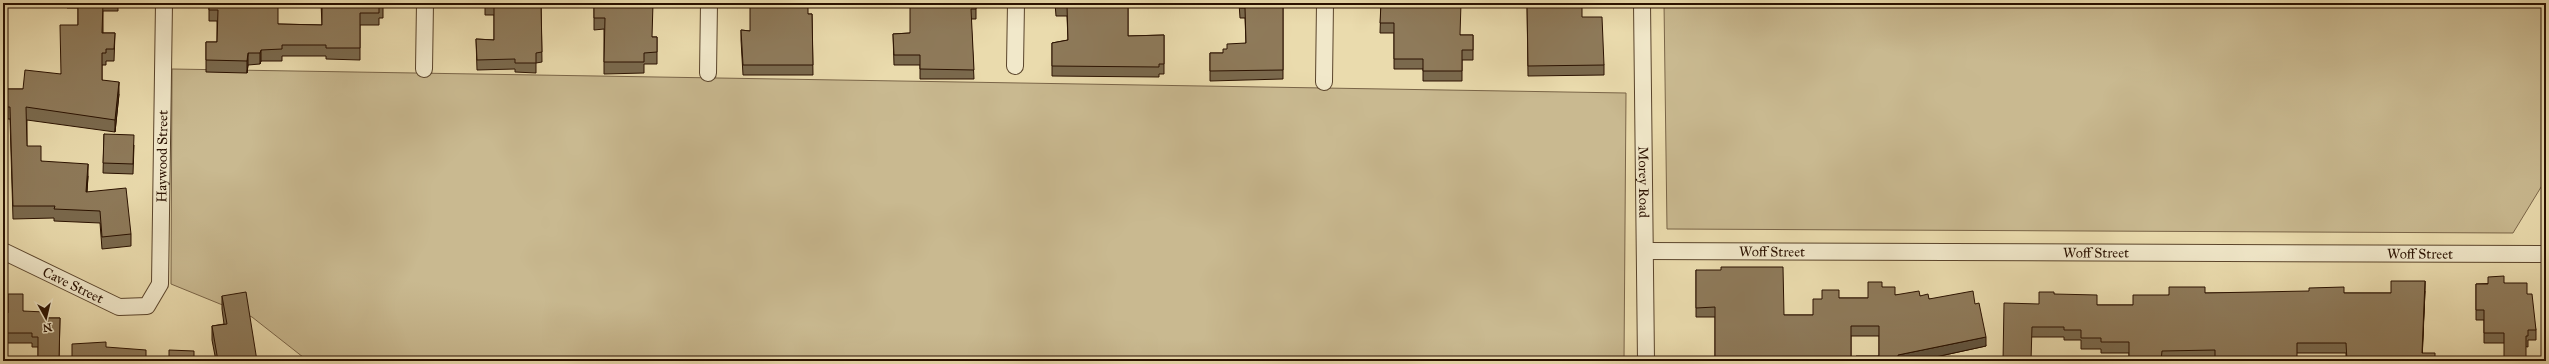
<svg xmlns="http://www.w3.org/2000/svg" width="2549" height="364" viewBox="0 0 2549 364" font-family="'IM FELL Great Primer',serif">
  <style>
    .green { fill: #c9b990; stroke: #7a6548 }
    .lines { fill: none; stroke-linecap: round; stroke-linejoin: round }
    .minor-casing { stroke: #5a442b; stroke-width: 18 }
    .minor { stroke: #f1e8ca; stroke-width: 16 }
    .wall { fill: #7a694d; stroke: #2a1100 }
    .shaded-wall { fill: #63553f; stroke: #2a1100 }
    .building { fill: #8e7a5a; stroke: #2a1100 }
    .labels { text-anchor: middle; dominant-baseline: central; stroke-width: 3.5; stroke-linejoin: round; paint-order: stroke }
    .street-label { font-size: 14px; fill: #2a1100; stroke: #f1e8ca }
  </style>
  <rect width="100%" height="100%" fill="#eadbad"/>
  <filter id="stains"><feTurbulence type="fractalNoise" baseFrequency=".005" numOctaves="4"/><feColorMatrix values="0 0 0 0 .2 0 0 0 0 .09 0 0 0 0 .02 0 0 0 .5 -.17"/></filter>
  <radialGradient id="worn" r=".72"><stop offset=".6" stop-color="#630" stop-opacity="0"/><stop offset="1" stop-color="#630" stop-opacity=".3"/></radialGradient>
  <g class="green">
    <path d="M1664,3H2546V179L2513,233L1667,229Z"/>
    <path d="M172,69L1626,93L1624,361H308L252,317L171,284Z"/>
  </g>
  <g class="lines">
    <g class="minor-casing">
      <g id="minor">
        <path id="s1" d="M1642,3L1646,361"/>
        <path d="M1015,66L1016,3"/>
        <path d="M424,69L425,3"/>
        <path d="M708,73L709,3"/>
        <path d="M1324,82L1325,3"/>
        <path id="s2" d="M3,251L119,307L147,306L160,284L164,3"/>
        <path id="s3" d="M1646,251L2546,254"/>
      </g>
    </g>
    <use href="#minor" class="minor"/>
  </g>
  <g class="wall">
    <path d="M67,3H118V11H103V33H115L114,61H106V65H102V80L119,94L115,132L27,120V146L41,161L88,176L87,192L131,234V246L102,249L100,223L54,221V218L13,219L10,119H3V89H23L61,74L78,25V8H67Z"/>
    <path d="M209,3L278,24L322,25L321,3H383V18H379V25H360V60L326,59V56H282V61H261L260,64L248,65L247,73L206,72V42H217V21H209Z"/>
    <path d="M485,3H541L542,62L536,63V73L515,72V69L477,70L476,39L494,40V15H485Z"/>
    <path d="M594,3L652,37H657V64H644V73L604,74V29L594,30Z"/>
    <path d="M976,3V19H971L974,79H920V65H894L893,34L910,33Z"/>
    <path d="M1055,3H1128V36L1164,35V74H1159V77L1052,76V43L1068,40L1067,16H1056Z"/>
    <path d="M1239,3H1283V79L1210,81V53H1223L1227,49L1246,43L1245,18H1240Z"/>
    <path d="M1381,3L1461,35H1473V60H1462V81H1423V69H1394V33H1380Z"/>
    <path d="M1527,3L1582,17L1604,65V75L1528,76Z"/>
    <path d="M808,14H812L813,75H743L741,40V30L750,31Z"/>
    <path d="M104,134L134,145L133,174L103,173Z"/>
    <path d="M1696,270L1784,315H1813L1839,298H1868L1882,287L1895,295L1920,296L1929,299L1975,304L1986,346L1917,361H1856L1879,356V336H1851V361H1715V317H1696Z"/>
    <path d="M2504,283L2527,294L2536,330V340H2528V347L2504,343H2484V320H2476V284Z"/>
    <path d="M2425,291L2422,353L2435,361H2346V353H2297L2215,361H2129V353H2101V349H2081V340H2064V337H2032L2003,361L2039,304L2054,294L2097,305H2133L2169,295L2205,293H2391Z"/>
    <path d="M222,296L257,361H216L212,340V326L224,324L222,309Z"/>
    <path d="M23,311L45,318H60L59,361H38V347H32V343H3V313H8Z"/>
  </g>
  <g class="shaded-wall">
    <path d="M261,50V61L260,64V53Z"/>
    <path d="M248,53V65L247,73V61Z"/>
    <path d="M119,82V94L115,132V120Z"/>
    <path d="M88,164V176L86,204V192Z"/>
    <path d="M2425,281V291L2422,361Z"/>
    <path d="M1986,337V346L1917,361H1898V355Z"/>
  </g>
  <g class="building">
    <path d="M78,3H103L102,33H115L114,49H106V53H102V80L119,82L115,120L26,107L27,146H41V161L88,164L86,192L126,188L131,234L102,237L100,211L54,209L55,206H13L10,107H3V89H23L25,70L61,74L60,25H78Z"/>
    <path d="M209,3H278V24L322,25V3H383V6H379V13H360V48H326V45H282V49L261,50L260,53H248L247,61L206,60V42H217L218,10H209Z"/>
    <path d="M485,3H541L542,52L536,53V63H515V59L477,60L476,39L494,40V5H485Z"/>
    <path d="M594,3H653L652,37H657V52L644,53V62H604L605,18H594Z"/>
    <path d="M750,3H808V14H812L813,65H743L741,30L750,31Z"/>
    <path d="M910,3H976V9H971L974,70L920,69V55H894L893,34L910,33Z"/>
    <path d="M1055,3H1128V36L1164,35V64H1159V67L1052,66V43L1068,40L1067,6H1056Z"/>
    <path d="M1239,3H1283V70L1210,71V53H1223V49H1227V44L1246,43L1245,8H1240Z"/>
    <path d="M1381,3H1461L1460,35H1473V50H1462V71H1423V59H1394V23H1380Z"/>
    <path d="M1527,3H1582V17H1602L1604,65L1528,66Z"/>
    <path d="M104,134L134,135L133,164L103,163Z"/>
    <path d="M1721,267H1783L1784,315H1813V299H1822V290H1839V298H1868V282H1882V287H1895V295L1919,291L1920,296L1928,294L1929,299L1973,291L1975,304L1979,303L1986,337L1898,355V361H1856V356H1879V326H1851V360H1805V361H1715V307L1696,308V270H1721Z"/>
    <path d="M2504,276V283H2527V294H2532L2536,330H2528V336H2526V361H2504V333H2484V310H2476V284H2488V277Z"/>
    <path d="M2391,281H2425L2422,353H2435V361H2347L2346,343H2297V361H2215V350L2162,351L2161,361H2129V342H2101V338H2081V330H2064V327H2032L2031,361H2003L2004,303L2039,304V292H2054V294L2097,295V305H2133V295H2169V287H2205V293L2309,291V288L2344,287V293H2391Z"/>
    <path d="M246,292L257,361H218L212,326L227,324L222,296Z"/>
    <path d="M8,294H23V311L45,312V318H60L59,359H38V337H32V333H3V313H8Z"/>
    <path d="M106,342V347L146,350V361H72V344Z"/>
    <path d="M169,350L194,351V361H169Z"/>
  </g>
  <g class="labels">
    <g class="street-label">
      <text stroke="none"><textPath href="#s2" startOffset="310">Haywood Street</textPath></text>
      <text stroke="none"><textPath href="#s1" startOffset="179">Morey Road</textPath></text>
      <text stroke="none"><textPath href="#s3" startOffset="126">Woff Street</textPath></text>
      <text stroke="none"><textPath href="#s3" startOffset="450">Woff Street</textPath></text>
      <text stroke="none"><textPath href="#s3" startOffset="774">Woff Street</textPath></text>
      <text stroke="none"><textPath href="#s2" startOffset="78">Cave Street</textPath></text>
    </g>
  </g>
  <rect width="2549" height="364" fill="none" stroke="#eadbad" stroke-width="16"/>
  <rect x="4" y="4" width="2541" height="356" fill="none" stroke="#2a1100" stroke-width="2"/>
  <rect x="8" y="8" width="2533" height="348" fill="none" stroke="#2a1100"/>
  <g transform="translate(46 318) rotate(172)" stroke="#f1e8ca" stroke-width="3" paint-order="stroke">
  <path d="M0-3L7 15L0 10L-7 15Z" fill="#2a1100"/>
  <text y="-6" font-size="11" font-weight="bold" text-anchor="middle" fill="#2a1100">N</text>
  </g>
  <rect width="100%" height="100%" filter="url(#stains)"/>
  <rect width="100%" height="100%" fill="url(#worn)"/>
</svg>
